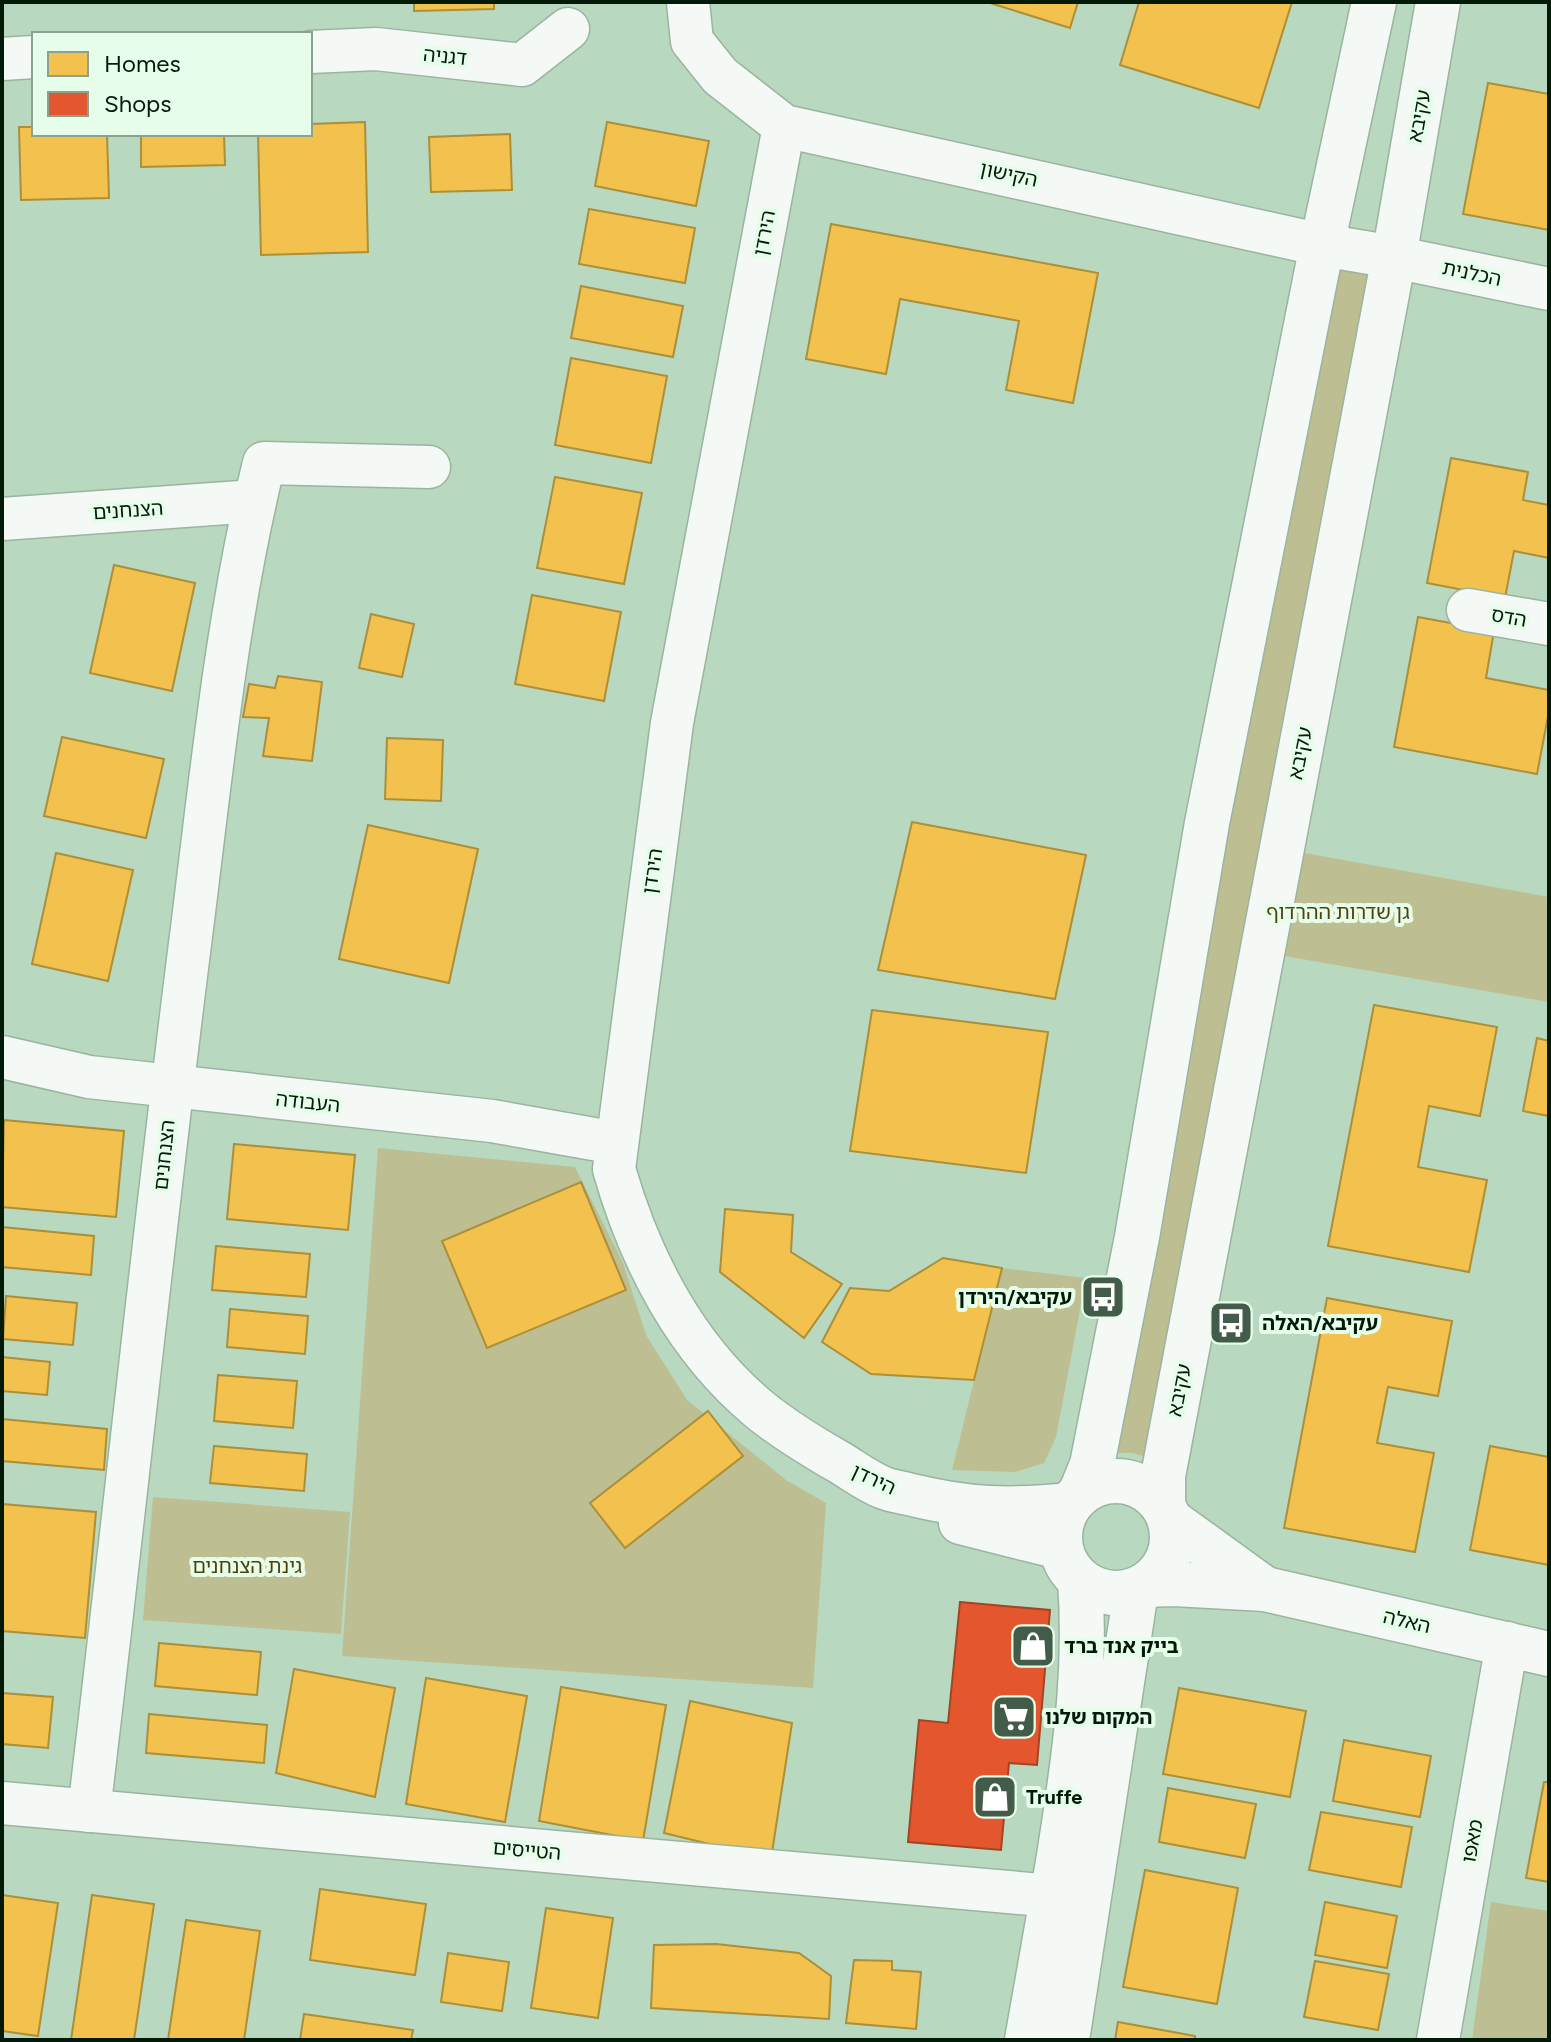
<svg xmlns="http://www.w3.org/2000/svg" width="1551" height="2042" viewBox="0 0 1551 2042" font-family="Figtree,'Noto Sans Hebrew',sans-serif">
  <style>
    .green { fill: #bdbf93 }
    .homes { fill: #f2c14e; stroke: #ab8f39; stroke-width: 2 }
    .shops { fill: #e4572e; stroke: #a14523; stroke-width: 2 }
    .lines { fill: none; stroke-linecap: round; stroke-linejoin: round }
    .minor-casing { stroke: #9bb4a0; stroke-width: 45 }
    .tertiary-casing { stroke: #9bb4a0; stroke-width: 47 }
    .minor { stroke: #f4f9f5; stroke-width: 42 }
    .tertiary { stroke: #f4f9f5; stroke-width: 44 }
    .labels { text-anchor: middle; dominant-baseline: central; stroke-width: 8; stroke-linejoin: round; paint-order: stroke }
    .street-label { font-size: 20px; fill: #041a09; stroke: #e6fdea }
    .park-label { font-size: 20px; fill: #50400c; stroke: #e6fdea }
    .poi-label { font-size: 20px; font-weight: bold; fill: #041a09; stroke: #e6fdea; text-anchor: start }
  </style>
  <rect width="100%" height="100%" fill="#b8d8bf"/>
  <g class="green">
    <path d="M1330,266L1373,271L1156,1460L1133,1453H1104Z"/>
    <path d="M1282,849L1549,897V1002L1262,952Z"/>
    <path d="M378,1148L575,1167L623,1263L646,1335L687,1400L786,1480L826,1503L813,1688L342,1656Z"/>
    <path d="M1002,1268L1086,1278L1056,1437L1044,1463L1015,1472L952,1470Z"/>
    <path d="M153,1497L350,1512L341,1634L143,1620Z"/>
    <path d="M1491,1902L1549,1911V2040H1472Z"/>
  </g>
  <g class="homes">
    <path d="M414,2H494V9L414,11Z"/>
    <path d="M987,2H1078L1070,28Z"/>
    <path d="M1139,2H1292L1259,108L1120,65Z"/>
    <path d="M1488,83L1549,94V230L1463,214Z"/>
    <path d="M365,122L368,252L261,255L258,134H310V124Z"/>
    <path d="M607,122L709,141L696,206L595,186Z"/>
    <path d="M19,127H34V134H107L109,198L21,200Z"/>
    <path d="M141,134H224L225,165L141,167Z"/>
    <path d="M510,134L512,190L431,192L429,137Z"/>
    <path d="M589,209L695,228L685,283L579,264Z"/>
    <path d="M831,224L1098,273L1073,403L1006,390L1019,321L900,299L886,374L806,359Z"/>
    <path d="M581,286L683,306L673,357L571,338Z"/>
    <path d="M571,358L667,376L651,463L555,445Z"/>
    <path d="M1451,458L1528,472L1523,500L1549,505V558L1514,551L1505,598L1427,583Z"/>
    <path d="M555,477L642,493L624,584L537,568Z"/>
    <path d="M114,565L195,583L172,691L90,673Z"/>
    <path d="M532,595L621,612L604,701L515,684Z"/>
    <path d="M371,614L414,624L402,677L359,668Z"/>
    <path d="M1418,617L1494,631L1486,678L1549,690V711L1537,774L1394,747Z"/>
    <path d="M278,676L322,682L312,761L263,756L269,718L243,717L249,684L275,688Z"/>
    <path d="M62,737L164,759L146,838L44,816Z"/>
    <path d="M387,738L443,740L441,801L385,799Z"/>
    <path d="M912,822L1086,855L1055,999L878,970Z"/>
    <path d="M368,825L478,849L449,983L339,959Z"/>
    <path d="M56,853L133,870L108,981L32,964Z"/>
    <path d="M1374,1005L1497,1027L1480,1116L1429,1106L1418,1167L1487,1180L1469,1272L1328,1246Z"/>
    <path d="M872,1010L1048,1032L1026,1173L850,1151Z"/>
    <path d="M1537,1038L1549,1041V1116L1523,1111Z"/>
    <path d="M4,1120L124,1131L116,1217L2,1207Z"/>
    <path d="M234,1144L355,1155L348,1230L227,1219Z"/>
    <path d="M581,1182L626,1290L487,1348L442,1241Z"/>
    <path d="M725,1209L793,1215L791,1252L842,1284L804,1338L720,1272Z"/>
    <path d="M2,1227L94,1236L91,1275L2,1267Z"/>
    <path d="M216,1246L310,1254L306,1297L212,1290Z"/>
    <path d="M943,1258L1002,1268L974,1380L871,1374L822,1342L850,1288L889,1291Z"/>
    <path d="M6,1296L77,1303L73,1345L3,1339Z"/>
    <path d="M1327,1298L1452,1321L1438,1396L1388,1387L1377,1443L1434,1453L1415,1552L1284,1528Z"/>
    <path d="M230,1309L308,1316L305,1354L227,1347Z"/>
    <path d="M2,1357L50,1362L47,1395L2,1391Z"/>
    <path d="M218,1375L297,1381L293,1428L214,1421Z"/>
    <path d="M708,1411L743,1456L625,1548L590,1503Z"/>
    <path d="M2,1419L107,1429L104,1470L2,1461Z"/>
    <path d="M214,1446L307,1454L304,1491L210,1483Z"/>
    <path d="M1490,1446L1549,1457V1565L1470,1550Z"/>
    <path d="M2,1504L96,1512L85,1638L2,1631Z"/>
    <path d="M159,1643L261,1652L257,1695L155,1686Z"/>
    <path d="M294,1669L395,1688L375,1797L276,1773Z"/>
    <path d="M426,1678L527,1696L505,1822L406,1804Z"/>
    <path d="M561,1687L666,1705L643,1841L539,1821Z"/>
    <path d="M1179,1688L1306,1711L1290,1797L1163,1774Z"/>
    <path d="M2,1693L53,1697L48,1748L2,1744Z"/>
    <path d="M690,1701L792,1723L771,1859L664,1833Z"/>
    <path d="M149,1714L267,1725L264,1763L146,1753Z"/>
    <path d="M1344,1740L1431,1756L1420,1817L1333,1801Z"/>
    <path d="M1544,1782H1549V1882L1526,1878Z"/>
    <path d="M1168,1788L1256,1804L1245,1858L1159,1842Z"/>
    <path d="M1321,1812L1412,1827L1401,1887L1309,1870Z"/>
    <path d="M1145,1870L1238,1888L1217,2004L1123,1987Z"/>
    <path d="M320,1889L426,1904L415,1975L310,1960Z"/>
    <path d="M2,1895L58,1903L38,2036L2,2031Z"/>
    <path d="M92,1895L154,1904L134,2040H71Z"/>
    <path d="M1325,1902L1397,1916L1387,1968L1315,1955Z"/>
    <path d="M546,1908L613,1918L598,2018L531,2008Z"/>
    <path d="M186,1920L260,1931L244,2040H168Z"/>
    <path d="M716,1944L799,1953L831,1976L829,2019L651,2008L654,1945Z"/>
    <path d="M448,1953L509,1962L502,2011L441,2002Z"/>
    <path d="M854,1960L892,1961V1970L921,1972L916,2029L846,2023Z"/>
    <path d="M1315,1961L1389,1974L1378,2030L1304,2017Z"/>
    <path d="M304,2014L413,2030L411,2040H300Z"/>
    <path d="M1118,2022L1195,2036V2040H1115Z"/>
  </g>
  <path class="shops" d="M960,1602L1050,1610L1037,1765L1009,1763L1001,1850L908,1842L919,1720L948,1723Z"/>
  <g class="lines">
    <g class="minor-casing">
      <g id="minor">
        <path d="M688,2L692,41L720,76L784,126L1322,245L1394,257L1549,289"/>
        <path d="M310,52L376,49L522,65L568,29"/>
        <path d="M2,59L34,57"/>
        <path d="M784,126L672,723L614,1169C640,1260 686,1349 760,1410C782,1428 808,1444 832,1458C849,1467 866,1481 884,1488C892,1491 900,1492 908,1494C968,1509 1009,1510 1071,1504"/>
        <path d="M2,519L255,501"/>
        <path d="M1468,610L1549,624"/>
        <path d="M2,1057L89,1077L492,1121L616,1143"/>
        <path d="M960,1523L1060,1548"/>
        <path d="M2,1803L1053,1896"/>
        <path d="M89,1811C124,1519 154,1227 191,936C211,778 226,618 264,463L429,467"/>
        <path d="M1438,2040L1507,1643"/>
      </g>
    </g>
    <g class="tertiary-casing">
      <g id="tertiary">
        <circle cx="1116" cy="1537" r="56"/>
        <path d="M1080,1494L1092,1465L1137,1237L1207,823L1322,245L1374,2"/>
        <path d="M1163,1504V1476L1394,257L1438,2"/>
        <path d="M1171,1521L1265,1589"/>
        <path d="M1145,1585L1174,1584L1265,1589L1549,1654"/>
        <path d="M1027,2040C1040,1966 1054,1892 1065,1817C1077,1735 1086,1664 1080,1581"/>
        <path d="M1067,2040L1136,1591"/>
      </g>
    </g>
    <use href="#minor" class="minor"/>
    <use href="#tertiary" class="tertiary"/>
  </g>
  <defs>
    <g id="bus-square" transform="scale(2.3)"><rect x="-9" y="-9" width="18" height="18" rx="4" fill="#435c49" stroke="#e6fdea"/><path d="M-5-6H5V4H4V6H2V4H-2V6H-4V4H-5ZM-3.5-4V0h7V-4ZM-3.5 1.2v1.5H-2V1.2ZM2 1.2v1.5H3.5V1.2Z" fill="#fff"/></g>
    <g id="shop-square" transform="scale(2.3)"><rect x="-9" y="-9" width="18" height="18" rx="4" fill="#435c49" stroke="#e6fdea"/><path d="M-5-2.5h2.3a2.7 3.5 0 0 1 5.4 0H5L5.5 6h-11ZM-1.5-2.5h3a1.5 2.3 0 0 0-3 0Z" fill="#fff"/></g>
    <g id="supermarket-square" transform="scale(2.3)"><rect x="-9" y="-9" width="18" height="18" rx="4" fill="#435c49" stroke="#e6fdea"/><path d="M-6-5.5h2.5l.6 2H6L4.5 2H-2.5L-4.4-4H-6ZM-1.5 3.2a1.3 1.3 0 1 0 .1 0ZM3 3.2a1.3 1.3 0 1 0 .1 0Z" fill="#fff"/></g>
  </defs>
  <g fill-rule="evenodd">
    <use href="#bus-square" x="1103" y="1297"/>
    <use href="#bus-square" x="1231" y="1323"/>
    <use href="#shop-square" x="1033" y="1646"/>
    <use href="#supermarket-square" x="1014" y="1717"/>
    <use href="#shop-square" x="995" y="1797"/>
  </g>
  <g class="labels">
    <g class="street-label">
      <text transform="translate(445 56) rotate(6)">דגניה</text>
      <text transform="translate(1419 116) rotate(-80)">עקיבא</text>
      <text transform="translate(1009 174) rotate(12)">הקישון</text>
      <text transform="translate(764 233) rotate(-79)">הירדן</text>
      <text transform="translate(1472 273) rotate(12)">הכלנית</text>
      <text transform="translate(128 510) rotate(-4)">הצנחנים</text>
      <text transform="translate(1509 617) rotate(10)">הדס</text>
      <text transform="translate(1300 753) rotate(-79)">עקיבא</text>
      <text transform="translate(652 871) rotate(-82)">הירדן</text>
      <text transform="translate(308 1102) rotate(6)">העבודה</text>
      <text transform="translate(164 1155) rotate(-84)">הצנחנים</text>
      <text transform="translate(1179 1390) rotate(-79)">עקיבא</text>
      <text transform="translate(874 1479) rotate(25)">הירדן</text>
      <text transform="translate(1407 1621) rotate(13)">האלה</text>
      <text transform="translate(1472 1841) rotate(-80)">מאפו</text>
      <text transform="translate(527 1850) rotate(5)">הטייסים</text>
    </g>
    <g class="park-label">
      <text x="1338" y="912">גן שדרות ההרדוף</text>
      <text x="247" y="1566">גינת הצנחנים</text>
    </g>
    <g class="poi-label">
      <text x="1072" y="1297" text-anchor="end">עקיבא/הירדן</text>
      <text x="1262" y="1323">עקיבא/האלה</text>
      <text x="1064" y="1646">בייק אנד ברד</text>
      <text x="1045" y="1717">המקום שלנו</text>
      <text x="1026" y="1797">Truffe</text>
    </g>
  </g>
  <rect width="1551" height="2042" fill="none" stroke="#041a09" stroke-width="8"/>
  <rect x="32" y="32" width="280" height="104" fill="#e6fdea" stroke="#8ca290" stroke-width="2"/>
  <rect x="48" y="52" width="40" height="24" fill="#f2c14e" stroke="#8ca290" stroke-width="2"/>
  <text x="104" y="72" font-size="24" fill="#041a09">Homes</text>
  <rect x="48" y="92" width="40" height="24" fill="#e4572e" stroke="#8ca290" stroke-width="2"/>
  <text x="104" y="112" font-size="24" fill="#041a09">Shops</text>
</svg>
